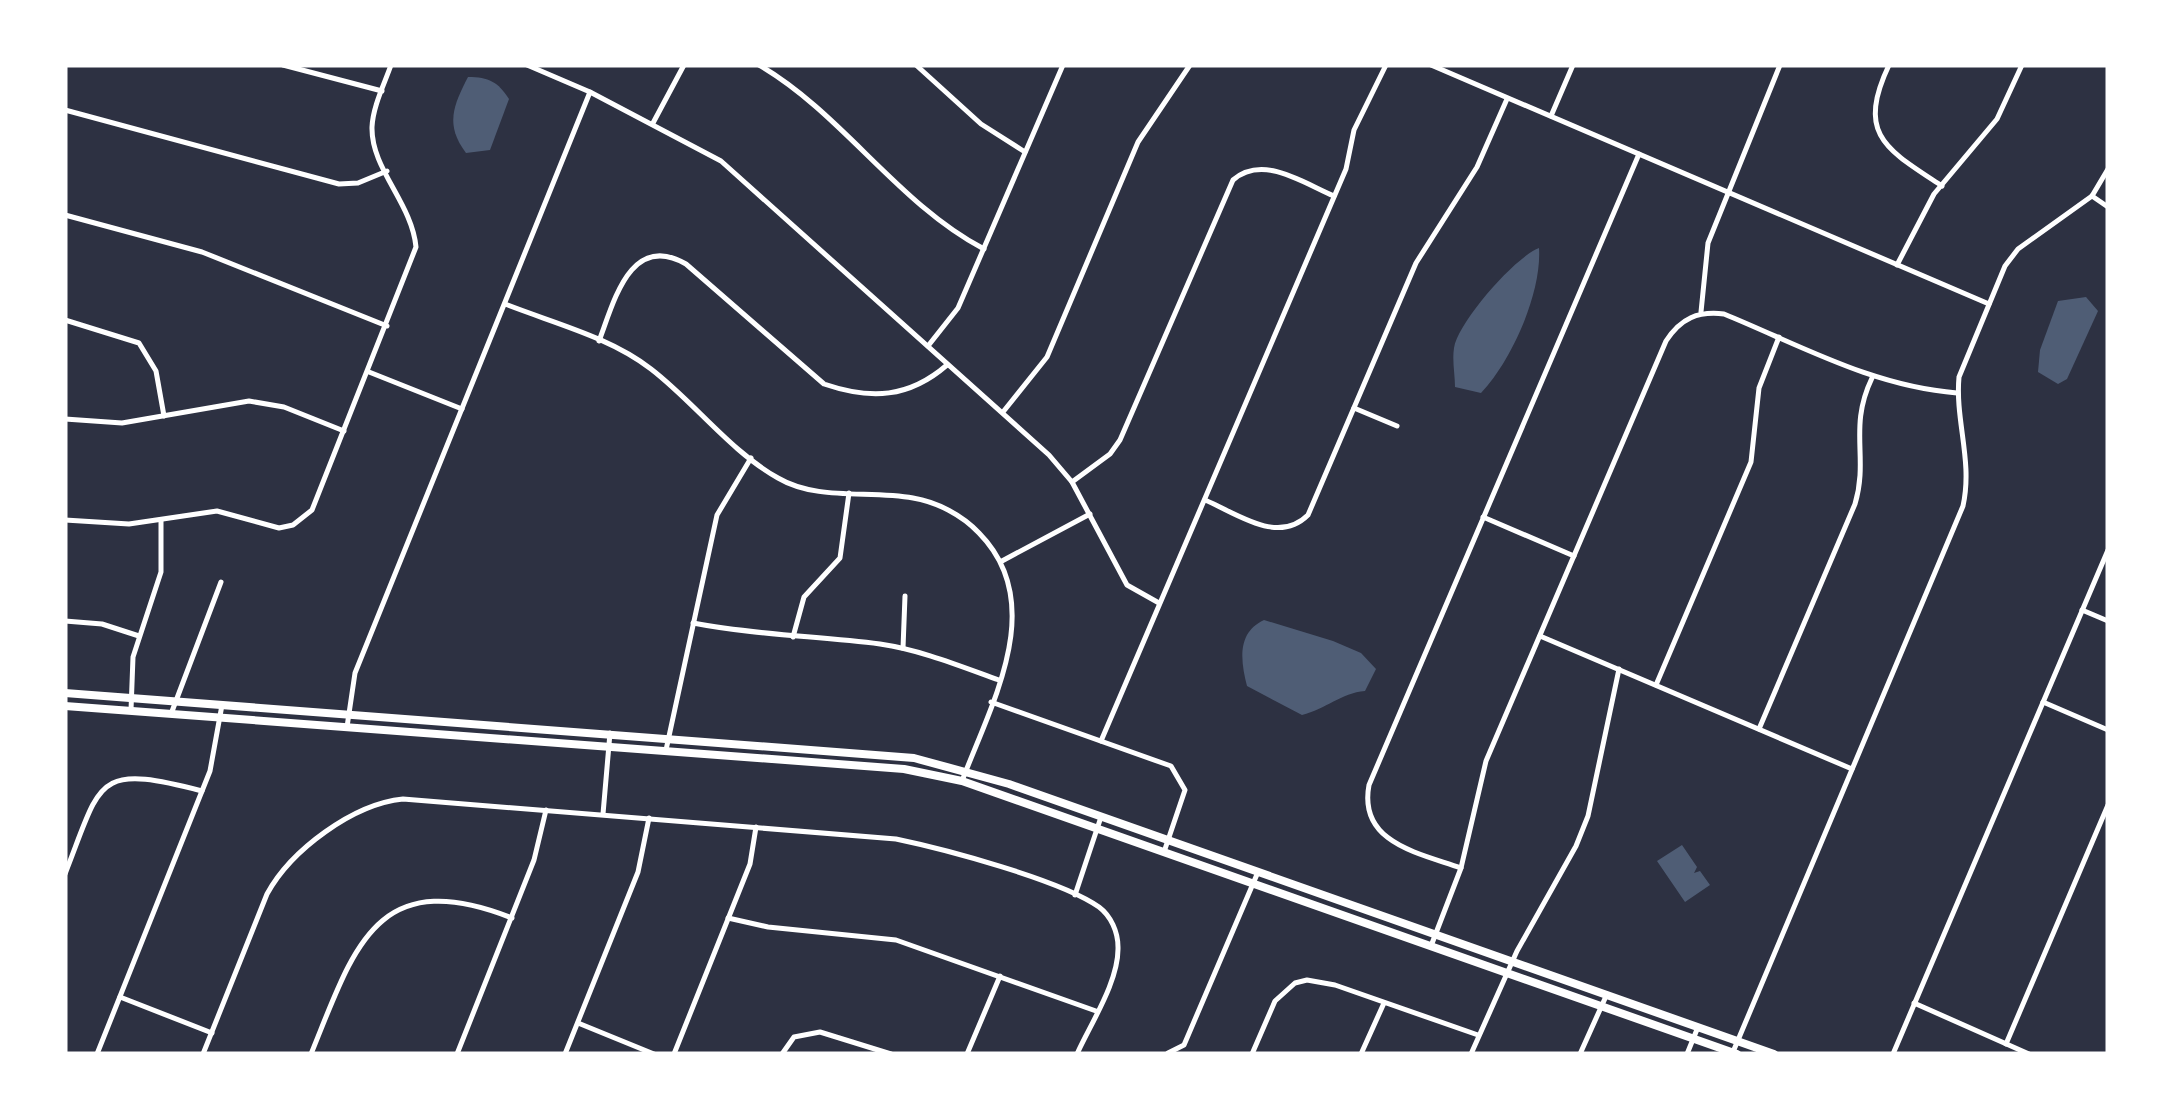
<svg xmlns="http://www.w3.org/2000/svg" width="2173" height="1119" viewBox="0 0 2173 1119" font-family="Quicksand,sans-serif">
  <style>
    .water { fill: #4f5d75 }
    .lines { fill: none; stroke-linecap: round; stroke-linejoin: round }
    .minor { stroke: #fff; stroke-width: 5 }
    .secondary { stroke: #fff; stroke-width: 8 }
  </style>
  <rect width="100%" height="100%" fill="#2d3142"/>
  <g class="water">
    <path d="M468,77C489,77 498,82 509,99L490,150L466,153C445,125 453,106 468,77Z"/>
    <path d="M1539,248C1542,293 1511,362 1481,393L1455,387C1455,375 1452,360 1454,348C1458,322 1515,257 1539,248Z"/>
    <path d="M2086,297L2098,311L2067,379L2058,384L2038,372L2040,350L2058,301Z"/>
    <path d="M1264,620L1333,641L1361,653L1376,669L1365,691C1341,693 1326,709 1302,715L1247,686C1241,662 1236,633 1264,620Z"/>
    <path d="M1682,845L1697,867L1694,873L1700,871L1710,885L1685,902L1657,861Z"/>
  </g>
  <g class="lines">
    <g class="minor">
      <path d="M283,65L382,91"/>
      <path d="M527,65L590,92L721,161L1049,455L1072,482L1127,585L1159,603"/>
      <path d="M759,65C843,114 897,203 984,249"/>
      <path d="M916,65L981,124L1025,152"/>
      <path d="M1431,65L1989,304"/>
      <path d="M1889,65C1856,135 1886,149 1942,186"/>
      <path d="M65,110L339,184L358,183L387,171"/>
      <path d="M1551,116L1573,65"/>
      <path d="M653,123L684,65"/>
      <path d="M2092,196L2108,207"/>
      <path d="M65,215L202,252L387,326"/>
      <path d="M1897,265L1934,194L1997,119L2022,65"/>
      <path d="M505,304C553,323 610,337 651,369C694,402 730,451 778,478C817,501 869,490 913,498C937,502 962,515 979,533C1049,604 991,704 962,781"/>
      <path d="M1701,312L1708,243L1780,65"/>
      <path d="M65,320L139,343L156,371L164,416"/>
      <path d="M599,341C614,302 630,232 686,264L824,384C871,400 909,398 947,365"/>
      <path d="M928,346L958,308L1063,65"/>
      <path d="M369,372L462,409"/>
      <path d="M1354,408L1397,426"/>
      <path d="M1003,412L1047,357L1138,142L1190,65"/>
      <path d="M65,419L122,423L249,401L284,407L344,431"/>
      <path d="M1072,482L1110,454L1120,440L1233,180C1263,154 1303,183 1334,196"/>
      <path d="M1205,500C1238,514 1278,545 1308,515L1416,263L1477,167L1507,99"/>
      <path d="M1483,517L1574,556"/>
      <path d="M65,520L129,524L217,511L279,528L293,525L312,510L416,247C412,203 371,169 372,127C373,106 384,85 391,65"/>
      <path d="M1002,561L1090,514"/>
      <path d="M2082,610L2108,621"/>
      <path d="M65,621L102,624L139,636"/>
      <path d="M693,623C755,635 817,636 880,644C921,650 960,666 999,680"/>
      <path d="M1540,636L1852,769"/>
      <path d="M793,637L804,597L840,558L849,493"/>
      <path d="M903,648L905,596"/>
      <path d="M1656,685L1751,462L1759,388L1779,337"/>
      <path d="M991,702L1171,766L1185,790L1164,852"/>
      <path d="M2043,702L2108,730"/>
      <path d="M131,710L133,657L161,572V520"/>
      <path d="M171,714L221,582"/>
      <path d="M347,727L355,673L590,92"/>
      <path d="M1759,729L1855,504C1869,457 1848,428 1872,378"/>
      <path d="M1101,741L1346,169L1354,130L1386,65"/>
      <path d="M666,750L717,515L751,458"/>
      <path d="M603,814L610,733"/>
      <path d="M1461,868C1419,853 1358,843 1369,785L1639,154"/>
      <path d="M65,874C102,780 94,763 202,791"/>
      <path d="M1075,895L1101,817"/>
      <path d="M728,918L768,927L896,940L1096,1011"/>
      <path d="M1431,946L1461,868L1486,761L1666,341C1681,318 1698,311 1724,314C1802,346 1872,386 1957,393"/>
      <path d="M120,997L212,1033"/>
      <path d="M1914,1003L2029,1054"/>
      <path d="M578,1023L654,1054"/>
      <path d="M2006,1044L2108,805"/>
      <path d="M1733,1052L1963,506C1973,461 1955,421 1959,377L2005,266L2018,249L2092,196L2108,169"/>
      <path d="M1168,1053L1184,1045L1258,872"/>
      <path d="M97,1054L210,771L222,705"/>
      <path d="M203,1054L267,894C291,850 353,804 403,799L896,839C944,849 1061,880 1099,907C1111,916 1118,932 1118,947C1119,981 1091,1023 1077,1054"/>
      <path d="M311,1054C354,949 375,864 512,918"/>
      <path d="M457,1054L534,860L546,810"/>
      <path d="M565,1054L638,872L649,818"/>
      <path d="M674,1054L750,864L756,827"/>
      <path d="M782,1054L794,1037L820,1032L891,1054"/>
      <path d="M967,1054L1000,976"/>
      <path d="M1252,1054L1275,1001L1295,983L1307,980L1335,985L1478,1035"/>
      <path d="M1361,1054L1384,1003"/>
      <path d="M1471,1054L1517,951L1576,846L1588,816L1619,669"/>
      <path d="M1580,1054L1607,994"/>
      <path d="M1687,1054L1698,1027"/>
      <path d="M1893,1054L2108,550"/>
    </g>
    <g class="secondary">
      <path d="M65,693L914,758L1009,784L1774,1054"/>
      <path d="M65,706L904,769L962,781L1737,1054"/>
    </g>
  </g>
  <rect width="2173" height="1119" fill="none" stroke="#ffffff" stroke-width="135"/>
</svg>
